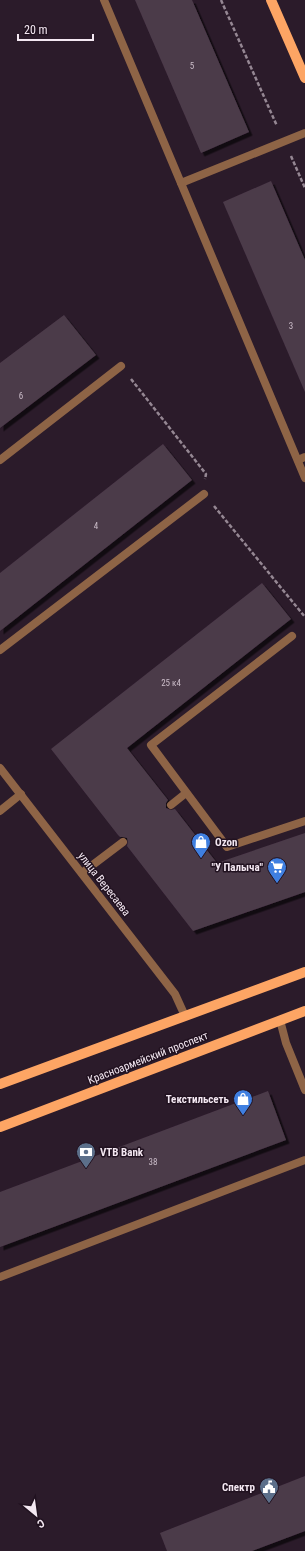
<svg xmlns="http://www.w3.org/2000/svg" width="305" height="1551" viewBox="0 0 305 1551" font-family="'Roboto Condensed',sans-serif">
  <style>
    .building { fill: #4c3a4a; filter: url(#shadow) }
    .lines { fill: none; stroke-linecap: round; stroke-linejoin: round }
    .path { stroke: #958793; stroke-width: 2.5; stroke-dasharray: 4 2; stroke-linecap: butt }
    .lane { stroke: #8e6446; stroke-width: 8 }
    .street { stroke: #8e6446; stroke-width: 8 }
    .primary { stroke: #fda564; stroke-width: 10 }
    .labels { text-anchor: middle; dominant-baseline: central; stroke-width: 3; stroke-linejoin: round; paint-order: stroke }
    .number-label { font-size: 9px; fill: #cabcc8 }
    .poi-label { font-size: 11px; font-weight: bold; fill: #f4e8f2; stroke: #211220; text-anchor: end }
    .street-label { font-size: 11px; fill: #f4e8f2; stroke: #211220 }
  </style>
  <defs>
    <filter id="shadow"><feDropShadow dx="3.5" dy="3.5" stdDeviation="0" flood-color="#0009"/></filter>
  </defs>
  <rect width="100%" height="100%" fill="#2b1b2a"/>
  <g class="building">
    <path d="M135,0H192L249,132L201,153Z"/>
    <path d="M271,181L305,260V392L223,202Z"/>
    <path d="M64,315L96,355L0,428V363Z"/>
    <path d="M163,444L192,480L0,631V573Z"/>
    <path d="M262,583L291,619L127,748L168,800L166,803V808L171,810L175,809L217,863L305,833V892L193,931L127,846L128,842L127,838L123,837H120L118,835L51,749Z"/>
    <path d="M268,1091L286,1140L0,1247V1192Z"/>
    <path d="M305,1476V1531L252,1551H167L160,1533Z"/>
  </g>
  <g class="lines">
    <g class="path">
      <path d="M221,0L277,126"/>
      <path d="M291,156L305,188"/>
      <path d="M131,379L206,474L205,479"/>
      <path d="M214,506L305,617"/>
    </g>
    <g class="lane">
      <path d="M104,0L305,478"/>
      <path d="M181,183L305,133"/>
      <path d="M0,460L121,366"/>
      <path d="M298,460L305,457"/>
      <path d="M292,636L151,745L227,847L305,821"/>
      <path d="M0,650L204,494"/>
      <path d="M171,805L186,793"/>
      <path d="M0,811L21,794"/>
      <path d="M82,873L123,842"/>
      <path d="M280,1020L286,1043L305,1090"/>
      <path d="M0,1277L305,1160"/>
    </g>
    <path class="street" d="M0,768L175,994L185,1016"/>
    <g class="primary">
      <path d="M271,0L305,78"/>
      <path d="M0,1084L305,972"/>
      <path d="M0,1127L305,1011"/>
    </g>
  </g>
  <defs>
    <g id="shop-pin" transform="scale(1)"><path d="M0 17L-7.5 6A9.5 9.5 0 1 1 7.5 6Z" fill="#3f7fe0" stroke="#211220"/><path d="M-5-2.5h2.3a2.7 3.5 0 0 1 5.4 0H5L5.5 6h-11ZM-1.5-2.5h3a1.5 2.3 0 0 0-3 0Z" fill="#fff"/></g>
    <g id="supermarket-pin" transform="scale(1)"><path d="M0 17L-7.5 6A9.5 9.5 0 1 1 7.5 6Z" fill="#3f7fe0" stroke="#211220"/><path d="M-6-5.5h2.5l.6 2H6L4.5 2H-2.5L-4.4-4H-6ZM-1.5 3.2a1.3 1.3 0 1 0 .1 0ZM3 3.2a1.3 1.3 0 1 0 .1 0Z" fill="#fff"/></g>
    <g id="bank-pin" transform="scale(1)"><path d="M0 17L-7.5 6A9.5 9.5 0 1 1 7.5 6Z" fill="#5c6f8a" stroke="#211220"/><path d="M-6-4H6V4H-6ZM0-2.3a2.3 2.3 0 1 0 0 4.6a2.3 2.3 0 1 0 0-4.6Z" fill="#fff"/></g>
    <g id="civic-pin" transform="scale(1)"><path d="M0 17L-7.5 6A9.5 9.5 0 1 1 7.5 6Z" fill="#5c6f8a" stroke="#211220"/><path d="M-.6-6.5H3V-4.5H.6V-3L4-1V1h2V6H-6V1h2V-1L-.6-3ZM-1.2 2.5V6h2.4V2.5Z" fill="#fff"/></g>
  </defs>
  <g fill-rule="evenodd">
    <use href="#shop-pin" x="201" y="842"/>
    <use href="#supermarket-pin" x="277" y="867"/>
    <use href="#shop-pin" x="243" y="1099"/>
    <use href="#bank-pin" x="86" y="1152"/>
    <use href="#civic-pin" x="269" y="1487"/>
  </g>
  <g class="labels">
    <g class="number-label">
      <text x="192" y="66">5</text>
      <text x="291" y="326">3</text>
      <text x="21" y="396">6</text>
      <text x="96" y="526">4</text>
      <text x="171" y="683">25 к4</text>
      <text x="153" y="1162">38</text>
    </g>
    <g class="poi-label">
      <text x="215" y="842" text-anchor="start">Ozon</text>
      <text x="263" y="867">"У Палыча"</text>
      <text x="229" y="1099">Текстильсеть</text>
      <text x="100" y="1152" text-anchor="start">VTB Bank</text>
      <text x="255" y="1487">Спектр</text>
    </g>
    <g class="street-label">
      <text transform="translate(104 884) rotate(52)">улица Вересаева</text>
      <text transform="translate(148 1058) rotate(-21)">Красноармейский проспект</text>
    </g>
  </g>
  <g transform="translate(36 1515) rotate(151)" stroke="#211220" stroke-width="3" paint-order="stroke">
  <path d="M0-3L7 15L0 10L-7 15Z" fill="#f4e8f2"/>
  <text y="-6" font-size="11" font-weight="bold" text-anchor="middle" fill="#f4e8f2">С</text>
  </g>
  <path d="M18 34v6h75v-6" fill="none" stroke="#f4e8f2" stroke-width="2"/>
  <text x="24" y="34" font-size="12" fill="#f4e8f2" stroke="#211220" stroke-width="3" paint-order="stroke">20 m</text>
</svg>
